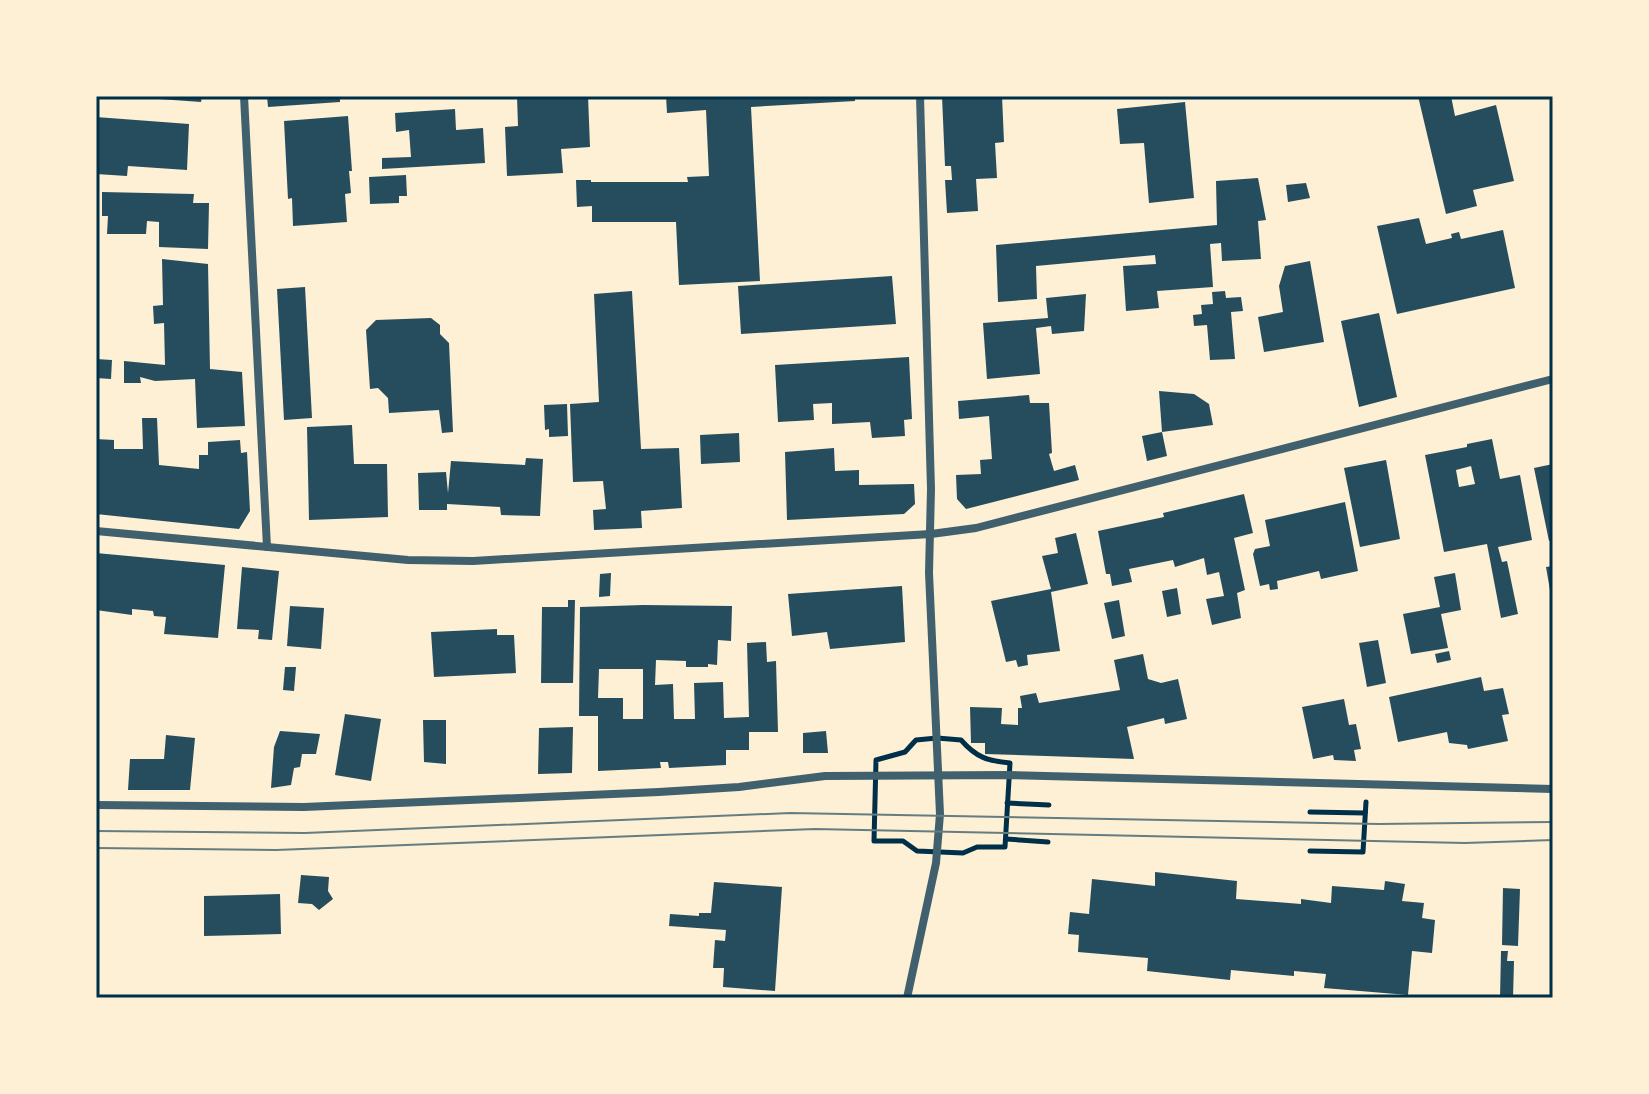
<svg xmlns="http://www.w3.org/2000/svg" width="1649" height="1094" viewBox="0 0 1649 1094" font-family="'Varela Round',sans-serif">
  <style>
    .building { fill: #264d5e; fill-rule: evenodd }
    .lines { fill: none; stroke-linecap: round; stroke-linejoin: round }
    .path { stroke: #003049; stroke-width: 5 }
    .minor { stroke: #3f606c; stroke-width: 8 }
    .tram { stroke: #657d81; stroke-width: 2 }
    .neatline { fill: none; stroke: #003049; stroke-width: 3 }
  </style>
  <rect width="100%" height="100%" fill="#fdf0d5"/>
  <g class="building">
    <path d="M145,96H202L201,102L145,98Z"/>
    <path d="M267,96H340V102L268,107Z"/>
    <path d="M517,96H588L590,147L561,149L563,173L507,176L505,127L518,126Z"/>
    <path d="M666,96H855V101L751,107L760,281L679,285L676,222H592V206L577,207L576,180H591V182H688L687,177L709,176L706,110L667,113Z"/>
    <path d="M942,96H1002L1004,142L995,143L997,178L976,179L978,211L947,213L945,180H952L951,166H945Z"/>
    <path d="M1418,96H1451L1455,116L1496,105L1514,181L1473,190L1477,206L1446,214Z"/>
    <path d="M1185,102L1194,198L1149,203L1144,143L1120,144L1117,109Z"/>
    <path d="M455,109L456,130L483,128L485,163L382,169V158L411,157L409,130L396,132L395,113Z"/>
    <path d="M348,116L352,171H349L351,193L345,194L347,222L293,226L292,198L288,199L284,121Z"/>
    <path d="M96,117L189,124L187,170L128,166L127,176L96,174Z"/>
    <path d="M406,175L407,196H399V203L370,204L369,177Z"/>
    <path d="M1258,178L1266,220L1258,221L1261,259L1222,261L1221,243L1210,244L1213,287L1157,291L1159,308L1126,311L1123,266L1156,264L1155,255L1036,266L1037,299L998,302L996,245L1217,225L1216,181Z"/>
    <path d="M1306,183L1310,198L1288,202L1286,185Z"/>
    <path d="M102,192L194,194L193,203H209L208,249L159,247V222L147,221L146,234H107L108,216H102Z"/>
    <path d="M1419,218L1426,244L1452,238L1451,234L1459,232L1461,239L1503,230L1515,288L1397,314L1377,226Z"/>
    <path d="M162,259L208,264L210,369L242,372L245,426L197,428L195,379L155,381L140,377L141,383H124V361L165,365L164,323L154,324L153,306L163,305Z"/>
    <path d="M1310,261L1324,342L1264,352L1258,317L1283,312L1279,286L1285,266Z"/>
    <path d="M892,276L896,324L741,334L738,286Z"/>
    <path d="M305,287L312,418L284,420L277,289Z"/>
    <path d="M632,291L641,449L679,448L682,508L641,511L642,528L594,530L593,510L606,509L603,481L573,482L570,404L599,402L594,294Z"/>
    <path d="M1225,291L1226,298L1241,297L1243,311L1231,312L1235,359L1210,360L1207,325L1194,326L1193,315L1202,314L1201,305L1213,304L1212,292Z"/>
    <path d="M1086,294L1084,331L1052,334L1051,326L1036,328L1040,374L987,379L983,323L1048,318L1046,298Z"/>
    <path d="M1379,313L1397,397L1359,407L1341,321Z"/>
    <path d="M431,318L440,325V334L449,343L453,432L442,433L439,410L389,413L388,398L378,388L370,389L366,330L376,320Z"/>
    <path d="M909,357L912,419L904,420L905,436L872,438L870,422L832,424V403L813,404L814,420L778,422L775,365Z"/>
    <path d="M96,359L112,360L111,379L96,378Z"/>
    <path d="M1159,391L1194,394L1209,404L1213,425L1162,432Z"/>
    <path d="M1029,395L1030,403H1049L1052,453L1049,454L1054,471L1075,465L1079,480L966,509L957,499L956,475L981,474L980,460L992,459L989,416L959,419L958,401Z"/>
    <path d="M567,404L568,436L549,437V429L545,430L544,405Z"/>
    <path d="M142,418H157L159,465L199,469V455H208V442L240,440L241,453L247,452L250,511L239,529L96,514V439L114,440V449H143Z"/>
    <path d="M352,425L354,464H387L388,517L309,520L307,427Z"/>
    <path d="M1162,432L1167,456L1147,461L1142,436Z"/>
    <path d="M739,433L740,462L701,464L700,435Z"/>
    <path d="M1492,439L1500,479L1520,475L1532,540L1498,547L1502,562L1507,561L1518,614L1501,618L1487,544L1444,552L1425,455L1467,447V444ZM1471,466L1475,484L1459,487L1456,470Z"/>
    <path d="M834,448L835,471L859,470V485L914,484L915,504L904,514L787,520L785,452Z"/>
    <path d="M526,458L543,459L540,516L501,515L500,507L447,504V510H419L418,473L446,472L448,493L451,461L525,465Z"/>
    <path d="M1386,460L1400,539L1360,547L1344,468Z"/>
    <path d="M1553,464V540L1549,541L1534,468Z"/>
    <path d="M1244,494L1253,533L1234,538L1245,590L1237,593L1241,618L1212,625L1206,599L1224,596L1219,572L1207,575L1204,558L1175,567L1173,560L1129,569L1132,582L1112,586L1110,574H1106L1098,531L1164,517L1163,513Z"/>
    <path d="M1345,502L1358,571L1321,579L1319,571L1277,581L1278,589L1270,590L1269,584L1260,586L1253,554L1255,549L1270,546L1265,520Z"/>
    <path d="M1076,533L1088,584L1051,592L1060,651L1027,655L1028,665L1018,667L1016,660L1006,662L991,601L1051,589L1042,556L1058,553L1055,538Z"/>
    <path d="M96,553L225,565L218,638L164,634L166,617L154,616L153,611L132,609V615L96,610Z"/>
    <path d="M1553,566V596H1551L1546,567Z"/>
    <path d="M242,567L279,571L272,640L258,639L259,630L237,629Z"/>
    <path d="M611,573L610,596L599,597L600,574Z"/>
    <path d="M1455,573L1461,610L1441,614L1448,648L1411,654L1403,614L1440,607L1434,577Z"/>
    <path d="M902,586L905,642L830,649L827,632L792,636L788,594Z"/>
    <path d="M1177,588L1181,614L1167,617L1162,591Z"/>
    <path d="M568,600H575L573,683H541L542,607H568Z"/>
    <path d="M1119,600L1125,636L1112,639L1104,603Z"/>
    <path d="M643,605L732,606L731,641L718,640L717,665L708,664V667H686V661L656,660L655,685L673,684L674,719H695L694,683L723,682L724,718L749,717L747,643L766,642L767,662L776,661L778,732H749V750H726V765L669,768L668,762H660L661,768L598,771V716H579L580,607ZM599,669H643V719H623V698H598Z"/>
    <path d="M290,606L324,608L321,649L287,646Z"/>
    <path d="M497,629V635H514L516,673L434,677L431,632Z"/>
    <path d="M1378,640L1386,683L1367,687L1359,643Z"/>
    <path d="M1449,651L1451,660L1437,663L1435,654Z"/>
    <path d="M1143,654L1148,679L1161,683L1178,679L1187,719L1165,724L1164,718L1127,727L1134,759L985,754V743H971L970,707L1002,708L1001,724L1018,725V708H1022L1020,696L1036,693L1039,703L1120,690L1114,660Z"/>
    <path d="M285,667H296L294,691L283,690Z"/>
    <path d="M1481,677L1484,691L1503,688L1509,714L1502,715L1508,741L1468,749L1467,745L1449,743L1447,732L1398,742L1389,697Z"/>
    <path d="M1344,699L1349,725L1356,724L1361,749L1354,750L1356,761L1334,760L1333,755L1313,759L1302,707Z"/>
    <path d="M345,714L381,719L371,781L335,775Z"/>
    <path d="M423,720H446V764L424,762Z"/>
    <path d="M573,727L572,773L538,774L539,728Z"/>
    <path d="M280,731L320,734L316,754H302L300,767L294,768L291,785L271,788L274,747Z"/>
    <path d="M826,731L828,753H803V733Z"/>
    <path d="M166,735L195,738L190,790H128L130,759H164Z"/>
    <path d="M1155,872L1237,881L1236,899L1301,904V899L1331,903L1332,886L1384,890L1385,881L1405,884L1402,901L1424,903L1422,918L1435,920L1432,953L1412,951L1408,995L1324,988L1326,974L1294,971V976L1231,970L1230,980L1147,971L1148,958L1078,952L1079,935L1068,934L1070,912L1089,914L1092,879L1155,886Z"/>
    <path d="M301,875L329,877L328,891L333,899L319,910L312,904L298,903Z"/>
    <path d="M714,882L782,887L775,991L723,987L724,968H713L715,940L725,941L726,930L669,926L670,914L699,916V913H711Z"/>
    <path d="M1503,888L1520,889L1518,946L1502,945Z"/>
    <path d="M280,894L281,934L204,936V896Z"/>
    <path d="M1501,951H1508L1507,961H1514L1513,998H1500Z"/>
  </g>
  <g class="lines">
    <g class="path">
      <path d="M937,738L961,740C976,757 987,761 1010,763L1005,847H977L963,853L917,851L903,841H874L876,760L905,752L916,740Z"/>
      <path d="M1007,803L1049,805"/>
      <path d="M1310,812L1365,813"/>
      <path d="M1006,839L1048,842"/>
      <path d="M1310,851L1363,852L1366,802"/>
    </g>
    <g class="minor">
      <path d="M244,96L267,547"/>
      <path d="M96,531L408,560L473,561L931,534L976,528L1553,379"/>
      <path d="M96,805L304,807L659,792L739,787L825,776L1009,775L1553,789"/>
      <path d="M907,998L936,863L940,814L929,573L931,489L920,96"/>
    </g>
    <g class="tram">
      <path d="M96,831L305,833L790,813L1379,824L1553,822"/>
      <path d="M96,848L276,850L815,829L1465,843L1553,840"/>
    </g>
  </g>
  <rect width="1649" height="1094" fill="none" stroke="#fdf0d5" stroke-width="196"/>
  <rect x="98" y="98" width="1453" height="898" class="neatline"/>
</svg>
